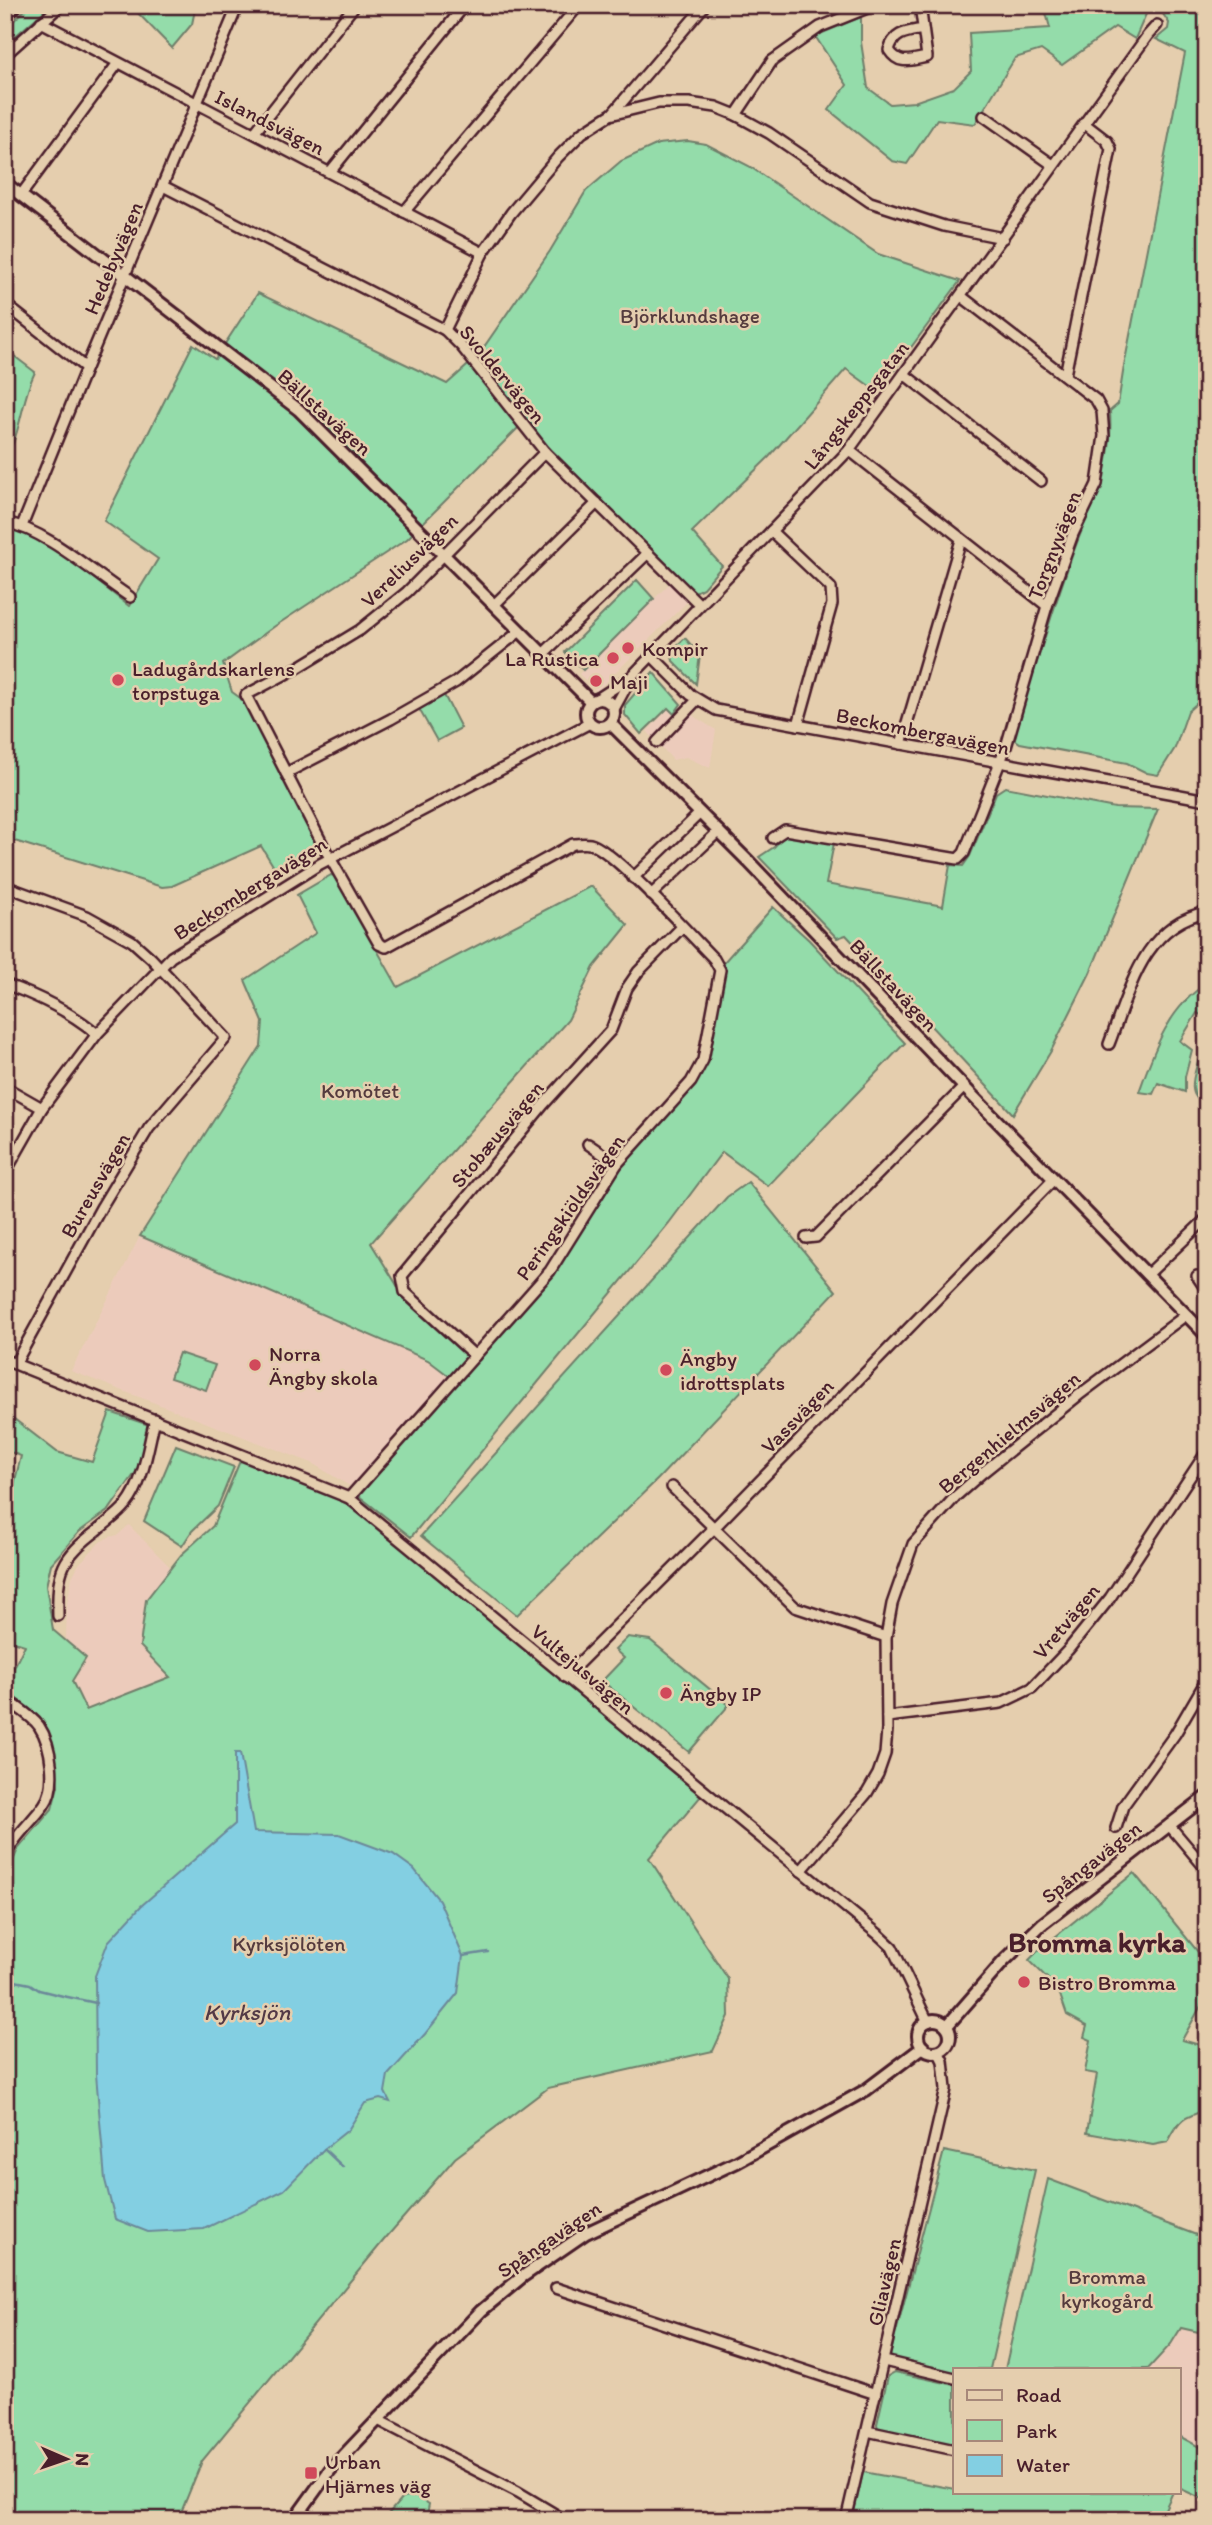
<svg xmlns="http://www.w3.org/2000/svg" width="1212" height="2525" viewBox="0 0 1212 2525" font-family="Itim,sans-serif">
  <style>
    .built { fill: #eccbbb }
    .green { fill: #94dcaa; stroke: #6f7e6a; stroke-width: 2 }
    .water { fill: #83cfe2; stroke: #6c8999; stroke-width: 2 }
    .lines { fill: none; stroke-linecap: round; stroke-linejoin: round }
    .stream { stroke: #6c8999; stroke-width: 2.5 }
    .minor-casing { stroke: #4a1f2b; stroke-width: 14 }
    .tertiary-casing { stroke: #4a1f2b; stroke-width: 16 }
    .secondary-casing { stroke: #4a1f2b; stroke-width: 18 }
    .minor { stroke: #e5ceae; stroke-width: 9 }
    .tertiary { stroke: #e5ceae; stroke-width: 10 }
    .secondary { stroke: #e5ceae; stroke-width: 12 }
    .poi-dot { fill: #d1495b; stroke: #e5ceae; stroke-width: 2.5 }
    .labels { text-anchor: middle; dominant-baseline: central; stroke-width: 5; stroke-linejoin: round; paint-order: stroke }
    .street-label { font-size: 21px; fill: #4a1f2b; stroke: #e5ceae }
    .park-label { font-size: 21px; fill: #553b3e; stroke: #e5ceae }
    .poi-label { font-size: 21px; fill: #4a1f2b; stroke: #e5ceae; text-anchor: start }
    .water-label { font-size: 23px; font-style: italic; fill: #533946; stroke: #e5ceae }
    .district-label { font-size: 28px; font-weight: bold; fill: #4a1f2b; stroke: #e5ceae }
  </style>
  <rect width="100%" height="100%" fill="#e5ceae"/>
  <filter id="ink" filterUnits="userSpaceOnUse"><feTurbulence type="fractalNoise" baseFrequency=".0143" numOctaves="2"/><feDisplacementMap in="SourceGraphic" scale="14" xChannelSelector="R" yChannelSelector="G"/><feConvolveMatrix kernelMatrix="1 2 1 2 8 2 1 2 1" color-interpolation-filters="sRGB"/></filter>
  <g filter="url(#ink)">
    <g class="built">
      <path d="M671,582L689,600L597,691L579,674Z"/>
      <path d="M681,704L695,717L716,730L710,768L686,757L673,760L647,731L669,708L674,713Z"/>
      <path d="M140,1236L428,1360L449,1376L353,1488L312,1463L71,1371Z"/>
      <path d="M129,1525L171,1568L146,1600L170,1677L86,1710L71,1681L85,1658L66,1640L67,1604L72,1577L79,1564L100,1542L109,1537L118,1535Z"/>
      <path d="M1181,2328L1207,2334V2451L1179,2436V2369H1148L1171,2344Z"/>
    </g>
    <g class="green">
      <path d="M30,5H51L5,45V29Z"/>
      <path d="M130,5H196L192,24L172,48Z"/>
      <path d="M1044,5H1150L1135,39L1115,27L1062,65L1041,50L1015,58L975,124L937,119L907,164L892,161L829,110L847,85L815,36L861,17V42L868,88L890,104L914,102L954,88L971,71L969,33L1050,28Z"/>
      <path d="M1163,5H1207V685L1205,696L1188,711L1175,748L1158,775L1147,773L1127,763L1020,743L1013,738C1032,678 1050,618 1071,559C1090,502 1114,476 1110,411L1118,404L1124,366L1185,53L1156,39L1168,29L1169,23L1161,11Z"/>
      <path d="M688,141L706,144L749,166L878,254L960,281L878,392L846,369L769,457L692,532L722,566L703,588L695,592L548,448L526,420L407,539L275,626L223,664L232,692L243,700L319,848L277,872L261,846L172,886L162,887L5,838V525L27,532L74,563L129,606L158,559L104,521L193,344L215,359L258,293L447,384L477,357L550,251L586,191L621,161L658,144Z"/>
      <path d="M5,349L35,372C21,400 22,432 5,459Z"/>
      <path d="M637,580L654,599L583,670L565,652Z"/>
      <path d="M685,638L700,655L696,684L673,661L671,651Z"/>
      <path d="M653,672L681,704L674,714L668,708L641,734L625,715V705Z"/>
      <path d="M444,695L461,728L437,741L419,709Z"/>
      <path d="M1005,787L1115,808L1158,809L1090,973L1051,1051L1013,1114L846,935L837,938L759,857L774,847L785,835L834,843L826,884L943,906L950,865L963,866L970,856L996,793Z"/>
      <path d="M331,875L335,876L398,987L591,886L628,925L594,967L568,1020L371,1243L408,1303L468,1357L449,1376L428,1360L140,1236L261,1046L263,1022L245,980L316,933L297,895Z"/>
      <path d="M773,907L809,940L905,1043L768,1186L722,1152L669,1223L411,1537L359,1496L559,1265L619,1168L701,1075L714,1030L724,962Z"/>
      <path d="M1207,983V1018L1197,1013L1180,1041L1192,1050L1185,1077V1092L1158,1083L1153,1094L1139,1092C1154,1050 1168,1008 1207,983Z"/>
      <path d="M1198,1061L1207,1064V1105C1186,1097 1193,1078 1198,1061Z"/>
      <path d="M748,1182L836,1291L658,1479L517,1615L421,1536L727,1197Z"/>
      <path d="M179,1353L215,1365L206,1390L170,1378Z"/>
      <path d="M5,1412L57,1452L92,1462L110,1412L149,1425L138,1469L109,1510L79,1532L51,1564L46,1586L53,1630L86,1658L72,1681L86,1710L170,1677L140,1646L146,1600L181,1555L213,1526L242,1456L325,1492L353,1507L701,1796L649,1858L728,1979L729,2016L713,2051L548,2088L455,2158L384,2240L202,2461L178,2520H5V1880L18,1849L52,1809L58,1786L55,1752L48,1730L36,1716L5,1691V1685L25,1645L5,1639V1521L21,1456L5,1450Z"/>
      <path d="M176,1445L234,1467L218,1506L192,1531L182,1546L144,1521Z"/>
      <path d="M628,1637L650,1640L729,1705L689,1752L602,1681L624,1658L615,1650Z"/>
      <path d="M1134,1873L1207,1963V1995L1182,2040L1207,2047V2110C1183,2117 1179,2120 1168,2142L1153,2145L1087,2133L1097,2074L1085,2072L1091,2040L1084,2037L1087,2026L1067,2015L1058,1989L1029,1960L1039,1950Z"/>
      <path d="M944,2151L1035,2170L990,2369H955V2374L889,2359Z"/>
      <path d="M1048,2179L1207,2239V2334L1181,2328L1171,2344L1148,2369H1005Z"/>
      <path d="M895,2372L955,2385V2447L878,2429L877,2424L888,2376Z"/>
      <path d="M1179,2436L1207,2451V2501L1179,2488Z"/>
      <path d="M863,2472L955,2489V2492H1173L1160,2520H852Z"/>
      <path d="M415,2496L429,2504L426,2520H383L402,2498Z"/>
    </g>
    <path class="water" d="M235,1753H240L254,1832L339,1834L393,1854L414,1869L439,1900L463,1956L458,1993L425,2034L388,2075L385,2092L390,2102L380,2099L365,2103L348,2130L324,2149L284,2190L204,2229L148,2232L115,2219L105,2180L96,2074L95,1976L108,1942L141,1906L235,1824Z"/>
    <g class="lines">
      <g class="stream">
        <path d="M463,1956L488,1952"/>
        <path d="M5,1979L30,1984L39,1990L63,1996L96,2003"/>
        <path d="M324,2149L343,2167"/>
      </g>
      <g class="minor-casing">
        <g id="minor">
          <path d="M920,5L927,57C911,60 899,66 889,50C894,32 907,32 923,29"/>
          <path d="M41,22L483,253"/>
          <path d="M5,55L61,5"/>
          <path d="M612,114L705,5"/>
          <path d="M736,115L772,61L820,27L875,5"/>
          <path d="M984,116L1053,165"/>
          <path d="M255,132L355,5"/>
          <path d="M330,172L465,5"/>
          <path d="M163,186L445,330L461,346L545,452L699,604"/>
          <path d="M21,195L118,63"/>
          <path d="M404,212L579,5"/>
          <path d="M5,304L86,368"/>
          <path d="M445,330L483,253L511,213L558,157L582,133L610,115L659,103H689L716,107L736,115L769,133L870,202L944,226L1003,238"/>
          <path d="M904,374L1041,481"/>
          <path d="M1065,375L1111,149L1107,141L1085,124"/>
          <path d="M849,450L1047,606"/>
          <path d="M5,522C48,531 93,573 130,597"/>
          <path d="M22,526L86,368L238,5"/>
          <path d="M771,531L831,588L832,604L798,725"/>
          <path d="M494,605L597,503"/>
          <path d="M543,654L647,554"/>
          <path d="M651,655L691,695L716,710L1207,800"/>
          <path d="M597,699L631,677"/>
          <path d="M614,709L632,676L849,450L1148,35L1157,25"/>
          <path d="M657,742L697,700"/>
          <path d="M901,744L961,540"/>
          <path d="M286,773L391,719L456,682L520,631"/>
          <path d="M773,838L785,830L958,859L964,853L1006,747L1047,606L1073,534L1097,484L1104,436L1102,411L1096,400L961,296"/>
          <path d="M633,878L700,813"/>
          <path d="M5,886L87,916L132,941L151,958L226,1038L149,1128L102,1206L15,1364"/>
          <path d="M651,895L719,831"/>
          <path d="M1204,912L1207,894"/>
          <path d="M5,984C38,996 70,1011 97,1034"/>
          <path d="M1109,1044C1129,992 1143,924 1207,912"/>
          <path d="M5,1087L42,1108"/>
          <path d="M588,1144L617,1164"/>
          <path d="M5,1173L42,1108L97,1034L171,957L320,864L590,723"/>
          <path d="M806,1238L816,1237L964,1087"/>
          <path d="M1147,1275L1207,1218"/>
          <path d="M1197,1276L1207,1291"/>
          <path d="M475,1356L405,1292L402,1276L544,1104L611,1030L627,988L638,972L682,927"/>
          <path d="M5,1360L349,1498L878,1934L892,1947L928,2022"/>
          <path d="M672,1487L795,1607L886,1637"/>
          <path d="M349,1498L550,1271L617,1164L691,1082L703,1060L720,970L714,959C693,938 612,848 590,844C585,843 578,844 573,844L386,947L379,944L325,849L246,695L299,667L360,630L407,592L545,452"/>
          <path d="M58,1616C57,1570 61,1558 98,1530C107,1522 118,1515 126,1505C144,1483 148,1446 155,1419"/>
          <path d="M565,1677L715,1527L1054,1179"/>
          <path d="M5,1698C16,1707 31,1715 39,1726C51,1744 58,1786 44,1805C31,1823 14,1836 5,1857"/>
          <path d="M887,1717L1001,1703L1032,1688L1068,1650L1110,1598L1207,1451"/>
          <path d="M1169,1825L1207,1870"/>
          <path d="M1116,1828L1123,1806L1175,1734L1207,1679"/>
          <path d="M801,1871L867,1793L878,1774L885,1754L887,1730L886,1637L892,1604L913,1544L955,1497L982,1473L1079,1395L1186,1315"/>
          <path d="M556,2288L876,2394"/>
          <path d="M884,2361L955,2378"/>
          <path d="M378,2420L518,2492L565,2520"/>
          <path d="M867,2431L955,2450"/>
          <path d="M846,2520L946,2089L943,2061L938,2051"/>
        </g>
      </g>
      <g class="tertiary-casing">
        <g id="tertiary">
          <path d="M5,183L299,410L591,702"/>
          <circle cx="600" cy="713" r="14"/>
          <path d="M610,723L749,862L964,1087L1207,1336"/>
          <circle cx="934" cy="2036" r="16"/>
          <path d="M947,2026L1003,1962L1042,1924L1207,1796"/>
          <path d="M294,2520L330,2470L481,2311L522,2277L586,2233L737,2162L866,2090L923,2047"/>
        </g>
      </g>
      <g class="secondary-casing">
        <path id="secondary" d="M5,15L15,5"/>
      </g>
      <use href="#minor" class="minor"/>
      <use href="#tertiary" class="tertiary"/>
      <use href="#secondary" class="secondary"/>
    </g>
  </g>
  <g class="poi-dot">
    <circle cx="628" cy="648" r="7"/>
    <circle cx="613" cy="658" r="7"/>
    <circle cx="118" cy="680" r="7"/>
    <circle cx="596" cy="681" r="7"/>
    <circle cx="255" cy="1365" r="7"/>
    <circle cx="666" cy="1370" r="7"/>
    <circle cx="666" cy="1693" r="7"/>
    <circle cx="1024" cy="1982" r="7"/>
    <rect x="304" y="2466" width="14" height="14" rx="3.5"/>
  </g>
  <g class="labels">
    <g class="street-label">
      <text transform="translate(270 122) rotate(27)">Islandsvägen</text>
      <text transform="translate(113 258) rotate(-67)">Hedebyvägen</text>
      <text transform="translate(503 374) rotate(50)">Svoldervägen</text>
      <text transform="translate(856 405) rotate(-52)">Långskeppsgatan</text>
      <text transform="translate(325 412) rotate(42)">Bällstavägen</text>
      <text transform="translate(1054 545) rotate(-69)">Torgnyvägen</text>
      <text transform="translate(409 560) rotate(-44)">Vereliusvägen</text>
      <text transform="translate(923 731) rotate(11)">Beckombergavägen</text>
      <text transform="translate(250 888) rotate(-32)">Beckombergavägen</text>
      <text transform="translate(894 985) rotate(47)">Bällstavägen</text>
      <text transform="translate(497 1134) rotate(-50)">Stobæusvägen</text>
      <text transform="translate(95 1185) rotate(-60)">Bureusvägen</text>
      <text transform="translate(570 1207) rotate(-55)">Peringskiöldsvägen</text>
      <text transform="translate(797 1416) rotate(-46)">Vassvägen</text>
      <text transform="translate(1009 1432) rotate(-40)">Bergenhielmsvägen</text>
      <text transform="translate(1066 1621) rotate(-50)">Vretvägen</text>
      <text transform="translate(583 1669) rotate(40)">Vultejusvägen</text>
      <text transform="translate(1091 1862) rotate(-38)">Spångavägen</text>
      <text transform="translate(549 2239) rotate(-34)">Spångavägen</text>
      <text transform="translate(884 2282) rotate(-77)">Gliavägen</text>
    </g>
    <g class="park-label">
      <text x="690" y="315">Björklundshage</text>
      <text x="360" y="1090">Komötet</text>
      <text x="289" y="1943">Kyrksjölöten</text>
      <text x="1107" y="2276">Bromma<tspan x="1107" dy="24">kyrkogård</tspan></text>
    </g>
    <g class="poi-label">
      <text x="642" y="648">Kompir</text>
      <text x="599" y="658" text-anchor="end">La Rustica</text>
      <text x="132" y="668">Ladugårdskarlens<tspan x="132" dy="24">torpstuga</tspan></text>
      <text x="610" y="681">Maji</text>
      <text x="269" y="1353">Norra<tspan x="269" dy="24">Ängby skola</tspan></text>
      <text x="680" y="1358">Ängby<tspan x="680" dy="24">idrottsplats</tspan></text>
      <text x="680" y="1693">Ängby IP</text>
      <text x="1038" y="1982">Bistro Bromma</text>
      <text x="325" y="2461">Urban<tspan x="325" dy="24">Hjärnes väg</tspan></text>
    </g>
    <g class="water-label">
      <text x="247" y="2012">Kyrksjön</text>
    </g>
    <g class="district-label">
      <text x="1097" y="1942">Bromma kyrka</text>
    </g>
  </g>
  <rect width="1212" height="2525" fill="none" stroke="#e5ceae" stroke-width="28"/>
  <rect x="14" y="14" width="1184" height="2497" fill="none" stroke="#4a1f2b" stroke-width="2.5" filter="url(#ink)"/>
  <rect x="953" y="2368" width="228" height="126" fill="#e5ceae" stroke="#a7887a" stroke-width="2"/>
  <rect x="967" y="2390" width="35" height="10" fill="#e5ceae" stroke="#a7887a" stroke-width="2"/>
  <text x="1016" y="2402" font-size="21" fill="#4a1f2b">Road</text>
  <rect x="967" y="2420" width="35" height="21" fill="#94dcaa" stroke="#a7887a" stroke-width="2"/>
  <text x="1016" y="2438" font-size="21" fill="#4a1f2b">Park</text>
  <rect x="967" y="2455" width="35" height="21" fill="#83cfe2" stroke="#a7887a" stroke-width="2"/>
  <text x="1016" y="2472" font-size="21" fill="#4a1f2b">Water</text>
  <g transform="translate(66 2459) rotate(92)" stroke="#e5ceae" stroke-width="5" paint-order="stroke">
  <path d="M0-5L12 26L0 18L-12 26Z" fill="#4a1f2b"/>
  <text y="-10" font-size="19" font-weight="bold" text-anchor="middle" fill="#4a1f2b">N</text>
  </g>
</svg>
